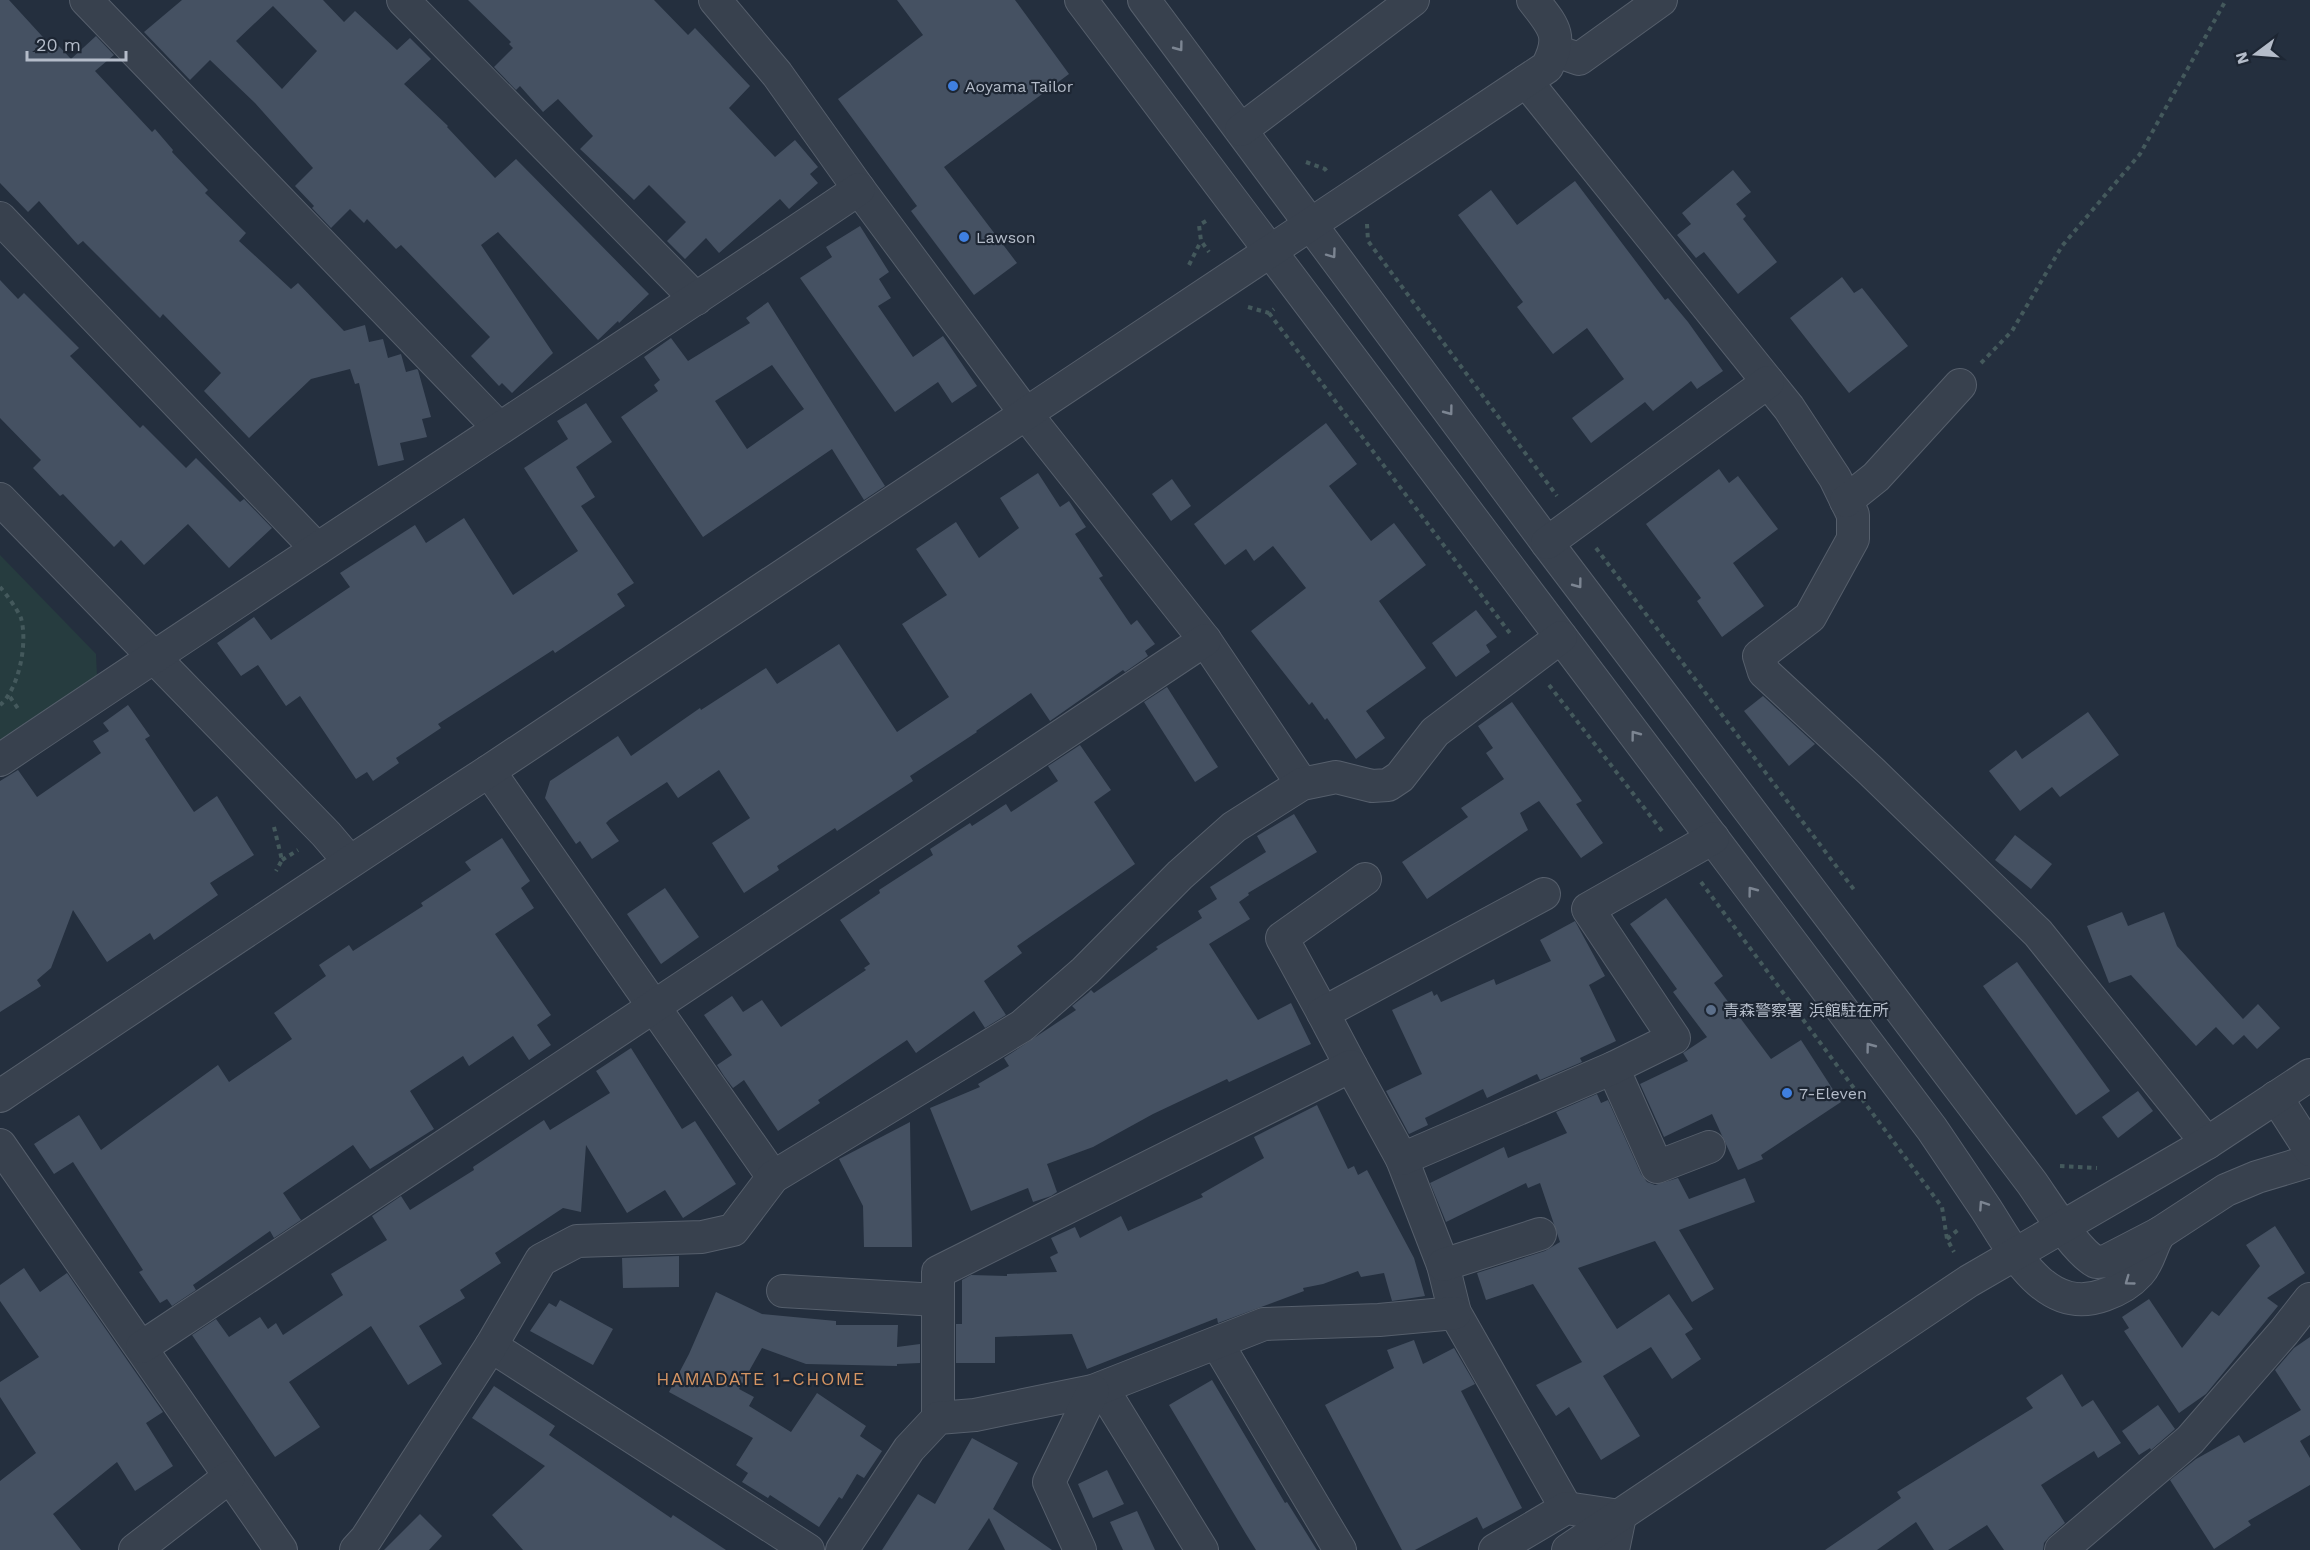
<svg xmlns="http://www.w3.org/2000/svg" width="2310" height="1550" viewBox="0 0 2310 1550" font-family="'Work Sans','Noto Sans JP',sans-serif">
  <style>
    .green { fill: #263c3f }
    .building { fill: #455162; fill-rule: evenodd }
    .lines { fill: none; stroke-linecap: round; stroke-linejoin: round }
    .minor-casing { stroke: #565f6c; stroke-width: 34 }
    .path { stroke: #44595c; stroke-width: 4; stroke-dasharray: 4.5 4.5; stroke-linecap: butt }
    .minor { stroke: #38414e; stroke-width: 32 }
    .oneway { stroke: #7c8592 }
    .shop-dot { fill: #3f7fe0; stroke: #1d2633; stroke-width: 2 }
    .service-dot { fill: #5c6f8a; stroke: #1d2633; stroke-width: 2 }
    .labels { text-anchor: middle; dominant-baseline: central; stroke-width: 4.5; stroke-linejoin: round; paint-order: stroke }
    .poi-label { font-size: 16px; fill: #b4bcc9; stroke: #1d2633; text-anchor: start }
    .neighbourhood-label { font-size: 18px; letter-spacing: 1.5px; fill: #d59563; stroke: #1d2633 }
  </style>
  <rect width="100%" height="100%" fill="#242f3e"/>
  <path class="green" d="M0,555L96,654L97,676L0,740Z"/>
  <g class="building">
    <path d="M0,0H9L52,47L56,43L71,59L96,36L114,55L95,71L152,132L155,129L173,150L172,152L208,190L205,193L246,233L239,241L291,289L298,283L344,331L365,325L369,342L383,339L388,358L401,354L406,372L417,369L418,370L431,417L422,419L427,437L400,443L404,460L378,466L359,383L355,384L350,369L311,379L249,438L204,391L221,373L163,314L160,318L83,241L78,245L39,201L28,212L0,183Z"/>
    <path d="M182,0H323L344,22L355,11L397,50L410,38L431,59L404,84L448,126L447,127L495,178L516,159L649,294L619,323L618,321L598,340L498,232L481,245L553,353L512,393L502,383L499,386L471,356L490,337L401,245L396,249L367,219L364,223L350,209L331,228L312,208L314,206L295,186L313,168L255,103L210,60L190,80L144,32ZM273,6L317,51L282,89L236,41Z"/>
    <path d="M468,0H654L688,35L695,28L750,86L729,108L775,157L795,140L818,167L810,174L818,183L789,209L780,199L719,253L706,238L685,259L667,241L686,222L649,185L634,200L580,149L593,136L558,99L543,112L520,86L516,90L494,67L513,48L509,44L511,42Z"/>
    <path d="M897,0H1015L1069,74L944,167L1017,263L974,295L911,211L917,206L838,99L923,35Z"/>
    <path d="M1733,170L1751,192L1736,204L1746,216L1743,219L1777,262L1738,294L1704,252L1696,258L1677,235L1691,224L1682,213Z"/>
    <path d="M1575,181L1665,300L1668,298L1688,322L1723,371L1697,389L1691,381L1653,411L1645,402L1591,443L1572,418L1624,379L1587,328L1553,354L1517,307L1523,302L1458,215L1491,190L1517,225Z"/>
    <path d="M860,226L889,272L879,279L891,298L878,306L913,357L943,336L977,386L952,403L938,382L895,412L800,278L832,257L826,247Z"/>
    <path d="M1842,277L1854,293L1862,288L1908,346L1849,393L1790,318Z"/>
    <path d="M0,280L18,299L24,293L79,348L70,356L140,428L143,425L186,468L196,458L240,502L244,499L272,528L229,568L188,524L144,565L121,540L114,547L63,494L60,496L33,468L41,460L0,418Z"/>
    <path d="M768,302L885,486L864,500L832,449L703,537L621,417L658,391L654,385L660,380L644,357L671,338L688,361L750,323L746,318ZM772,365L804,409L747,449L715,401Z"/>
    <path d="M586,403L612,442L576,467L595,497L581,506L634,583L617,594L625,606L555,653L553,650L438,724L441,728L396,758L399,763L373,781L367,772L356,779L300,696L286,706L258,665L241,676L217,643L254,617L271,640L350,587L340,573L415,525L426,543L464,518L513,595L578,551L524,468L568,439L557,421Z"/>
    <path d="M1326,423L1357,464L1329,486L1371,541L1394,523L1426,565L1379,601L1426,668L1366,711L1385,738L1356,759L1327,718L1325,720L1312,702L1309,705L1251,631L1306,588L1273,546L1254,561L1246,549L1225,565L1194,524Z"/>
    <path d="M1719,469L1729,483L1738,476L1778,529L1733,563L1764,606L1722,637L1697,601L1701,598L1646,524Z"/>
    <path d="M1038,473L1060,507L1069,501L1086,527L1075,534L1103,576L1099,578L1131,625L1137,620L1155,644L1145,651L1148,656L1125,672L1123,670L1050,721L1031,693L976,731L977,732L910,776L913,781L837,831L835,828L777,866L779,870L744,893L712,843L750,818L719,770L678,798L667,782L609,820L606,823L619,841L592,859L580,841L576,844L545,798L550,781L618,736L631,756L700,708L701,710L766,668L777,684L839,644L897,732L949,697L902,624L947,595L916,549L956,522L979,558L1019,528L1000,498Z"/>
    <path d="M1172,479L1191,506L1171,521L1152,494Z"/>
    <path d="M1476,610L1497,637L1486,645L1490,652L1456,677L1432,643Z"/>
    <path d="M1167,687L1218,767L1195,782L1144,702Z"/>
    <path d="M1763,696L1815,744L1789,766L1744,711Z"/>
    <path d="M1512,702L1582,801L1576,804L1603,843L1581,858L1539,801L1520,813L1528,830L1427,899L1402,862L1468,817L1461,808L1504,779L1486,753L1493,748L1478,726Z"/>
    <path d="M128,705L150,736L145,739L194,812L217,796L254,855L210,883L218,895L154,940L150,933L107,962L73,910L51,968L37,980L41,986L0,1012V781L18,770L37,797L101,753L93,741L109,731L103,723Z"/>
    <path d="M2088,712L2119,755L2060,797L2052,787L2020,811L1989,771L2016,750L2022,759Z"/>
    <path d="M1080,745L1111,790L1094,802L1135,864L1017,946L1022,953L984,981L1006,1015L985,1028L974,1011L916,1053L907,1040L818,1100L820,1103L778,1131L744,1080L733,1088L724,1076L717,1065L732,1055L704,1015L732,996L743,1012L762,1000L781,1027L866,970L864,968L870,964L840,920L880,893L879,890L933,855L930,849L970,823L972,826L1006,804L1011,812L1058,781L1048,766Z"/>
    <path d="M1294,814L1317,852L1248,893L1249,895L1239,902L1250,919L1209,944L1258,1020L1291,1003L1311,1044L1229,1082L1227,1079L1153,1114L1093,1147L1047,1164L1057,1192L1051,1196L1033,1202L1028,1188L971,1211L930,1108L980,1087L978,1084L1009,1066L1004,1058L1076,1010L1072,1006L1088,993L1091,990L1094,993L1158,949L1156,947L1202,918L1198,911L1217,899L1210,887L1266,852L1257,836Z"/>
    <path d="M2015,835L2052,864L2031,889L1995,860Z"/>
    <path d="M502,838L530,881L521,888L534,908L495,934L551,1015L537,1025L551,1045L529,1060L513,1036L469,1066L463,1056L410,1091L434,1129L370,1169L353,1145L283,1193L301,1220L274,1238L270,1231L193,1285L196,1290L172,1306L167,1299L160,1303L139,1272L143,1270L73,1162L54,1174L34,1144L79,1115L101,1150L218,1065L229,1082L292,1039L274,1013L326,976L319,965L349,945L353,951L423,906L421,903L471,870L465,862Z"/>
    <path d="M665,888L699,937L661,964L627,914Z"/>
    <path d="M1666,898L1723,976L1714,983L1771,1059L1801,1040L1841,1102L1761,1155L1763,1159L1738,1170L1712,1114L1664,1137L1640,1084L1688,1061L1683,1053L1707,1037L1673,992L1677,989L1630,924Z"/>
    <path d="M2122,912L2128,926L2164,912L2177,946L2243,1019L2258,1004L2280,1028L2257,1049L2244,1035L2233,1045L2216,1027L2196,1046L2131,975L2109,983L2087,926Z"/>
    <path d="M1575,921L1605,976L1589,985L1616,1041L1580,1058L1582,1062L1540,1080L1537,1074L1487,1098L1483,1089L1425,1118L1428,1125L1409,1134L1386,1091L1422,1074L1392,1010L1432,991L1434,996L1437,994L1441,1002L1494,979L1496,985L1551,961L1540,940Z"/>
    <path d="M2017,962L2110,1091L2076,1115L1983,986Z"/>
    <path d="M631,1048L682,1129L695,1121L736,1184L683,1218L665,1190L627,1213L586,1145L581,1212L563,1208L495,1253L501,1263L460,1290L465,1298L419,1326L442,1364L408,1385L371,1326L289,1382L320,1427L275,1457L192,1335L216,1319L229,1337L260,1317L268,1329L276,1323L283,1335L343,1295L331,1274L387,1240L372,1216L401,1196L410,1210L474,1170L473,1167L544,1120L550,1130L610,1093L596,1071Z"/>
    <path d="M2138,1091L2153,1111L2118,1138L2102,1117Z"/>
    <path d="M1597,1094L1601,1103L1608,1100L1641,1174L1647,1182L1655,1185L1678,1178L1689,1199L1745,1178L1755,1202L1679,1230L1714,1289L1692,1302L1655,1241L1578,1268L1617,1329L1669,1294L1693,1329L1685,1334L1701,1359L1672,1379L1651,1347L1603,1376L1640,1436L1601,1460L1569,1407L1556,1416L1536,1385L1582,1362L1533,1284L1486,1300L1477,1273L1545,1251L1560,1242L1540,1183L1528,1188L1526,1183L1446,1222L1430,1183L1504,1147L1508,1158L1567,1133L1556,1112Z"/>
    <path d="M1317,1105L1348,1169L1354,1166L1358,1175L1367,1170L1414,1258L1425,1296L1392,1301L1384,1273L1361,1277L1358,1271L1323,1284L1303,1288L1304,1291L1218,1323L1217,1318L1087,1369L1072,1334L995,1337V1363H956V1324H962V1280L971,1275L1007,1276V1274L1057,1272L1050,1257L1058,1253L1051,1238L1075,1227L1080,1238L1121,1216L1128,1231L1203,1197L1201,1194L1264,1158L1254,1137Z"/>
    <path d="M910,1122L912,1247H864L863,1206L839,1159Z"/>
    <path d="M2275,1226L2305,1273L2267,1298L2278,1306L2206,1394L2179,1413L2124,1331L2129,1328L2122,1317L2149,1299L2182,1348L2212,1311L2219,1316L2260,1266L2246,1245Z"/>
    <path d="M679,1256V1287L623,1288L622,1258Z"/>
    <path d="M24,1268L40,1292L67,1273L163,1412L146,1423L173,1466L135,1491L117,1462L53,1514L81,1550H0V1481L36,1453L0,1397V1382L39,1357L0,1301V1285Z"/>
    <path d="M716,1292L762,1314L836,1321V1325H898L897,1347L920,1344V1363L897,1364V1366L806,1364L762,1348L739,1389L754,1397L749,1406L791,1432L817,1393L866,1426L860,1436L882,1451L864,1478L857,1474L842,1499L839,1497L819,1527L770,1495L768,1498L742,1482L748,1473L736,1465L753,1438L669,1392L689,1354Z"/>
    <path d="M560,1300L613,1329L593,1365L530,1331L549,1303L556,1307Z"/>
    <path d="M2310,1337V1435L2300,1441L2310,1458V1485L2248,1521L2251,1525L2214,1549L2170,1480L2196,1459L2239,1435L2244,1443L2301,1410L2275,1370L2294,1348Z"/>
    <path d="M1414,1340L1423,1364L1454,1348L1475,1384L1461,1391L1522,1508L1483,1529L1477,1517L1415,1550H1402L1325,1405L1394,1368L1387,1350Z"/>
    <path d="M2062,1374L2082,1407L2093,1400L2121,1443L2098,1458L2094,1451L2041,1485L2065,1523L2049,1537L2044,1543L2043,1550H2004L1987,1525L1948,1550H1934L1916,1522L1877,1550H1825L1901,1498L1897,1492L2033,1408L2026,1398Z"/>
    <path d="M1212,1380L1285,1503L1287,1502L1317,1550H1256L1246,1534L1169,1405Z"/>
    <path d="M494,1386L555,1426L549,1435L671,1518L673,1515L726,1550H523L492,1515L545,1466L472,1418Z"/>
    <path d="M2158,1405L2175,1429L2151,1450L2150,1448L2139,1455L2122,1431Z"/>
    <path d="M972,1438L1018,1463L993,1509L1052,1550H1005L989,1518L968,1550H882L918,1494L935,1504Z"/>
    <path d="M1107,1470L1124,1504L1093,1518L1078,1484Z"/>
    <path d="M1137,1511L1155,1550H1123L1110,1522Z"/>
    <path d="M420,1514L442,1536L429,1550H384Z"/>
  </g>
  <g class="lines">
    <g class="minor-casing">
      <g id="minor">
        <path d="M86,0L499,428"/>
        <path d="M403,0L696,299"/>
        <path d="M715,0L777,74L859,189L1026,414L1205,640L1302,784"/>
        <path d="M1081,0L1932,1129C1950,1156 1968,1182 1986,1209C2012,1249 2045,1317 2104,1295C2116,1291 2130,1283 2139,1273C2150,1261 2151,1245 2160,1233"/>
        <path d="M1144,0L1547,543L2032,1183C2046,1203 2076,1252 2096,1262L2106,1261L2160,1233L2226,1190L2257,1177L2310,1161"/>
        <path d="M1556,51L1579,59L1661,0"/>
        <path d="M1526,81L1789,408L1835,478L1853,515V539L1810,617L1759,656L1764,672L1872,772L2038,933L2207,1143"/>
        <path d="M1241,130L1413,0"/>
        <path d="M0,218L317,549"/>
        <path d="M0,499L326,834L349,861"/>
        <path d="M1846,501L1876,477L1960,385"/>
        <path d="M1547,543L1768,382"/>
        <path d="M0,760C285,568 574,382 859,189"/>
        <path d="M489,771L773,1177"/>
        <path d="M1323,1013L1282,938L1365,879"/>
        <path d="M1351,1066L1323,1013L1544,894"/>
        <path d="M1613,1068L1657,1167L1709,1147"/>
        <path d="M0,1096C163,987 325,877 489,771L1547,67C1564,35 1553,26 1533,0"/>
        <path d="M2276,1097L2310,1150"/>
        <path d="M0,1145L281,1550"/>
        <path d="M1402,1159L1443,1265L1455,1313L1566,1508"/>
        <path d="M1443,1265L1540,1234"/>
        <path d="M783,1291L937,1300"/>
        <path d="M1217,1343L1340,1550"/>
        <path d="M491,1346L808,1550"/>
        <path d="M142,1347L1205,640"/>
        <path d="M1102,1388L1202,1550"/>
        <path d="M938,1418V1272L1351,1066L1402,1159L1613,1068L1674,1038L1588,909L1713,838"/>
        <path d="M135,1550L229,1477"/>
        <path d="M356,1550L366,1539L491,1346L541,1260L577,1241L702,1237L733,1230L773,1177L1022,1026L1085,971L1180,875L1234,827L1302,784L1336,777L1372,786L1388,785L1400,777L1435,732L1561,637"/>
        <path d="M842,1550L909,1449L938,1418L975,1415L1093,1391L1264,1324L1379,1320L1455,1313"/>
        <path d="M1080,1550L1049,1482L1093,1391"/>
        <path d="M1495,1550L1566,1508L1620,1516L1613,1550"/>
        <path d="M1568,1550L1969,1281L2207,1143L2310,1075"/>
        <path d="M2061,1550L2190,1440L2284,1332L2310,1299"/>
      </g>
    </g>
    <g class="path">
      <path d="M1306,162L1325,169L1328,173"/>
      <path d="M1206,221L1199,225L1201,241L1209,252"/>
      <path d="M1367,224L1368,241L1557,496"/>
      <path d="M1189,265L1201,241"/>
      <path d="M1248,307L1269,313L1274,309"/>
      <path d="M1269,313L1512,636"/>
      <path d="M1981,363L2012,331L2062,246L2140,154L2226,0"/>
      <path d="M1596,548L1855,891"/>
      <path d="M0,587C7,595 17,609 21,618C28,643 19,689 0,705"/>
      <path d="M1549,685L1662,831"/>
      <path d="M10,697L19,710"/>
      <path d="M274,827L282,860L276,871"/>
      <path d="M282,860L298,850"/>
      <path d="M1701,882L1942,1207L1947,1239L1954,1252"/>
      <path d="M2060,1166L2097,1168"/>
      <path d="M1947,1239L1959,1229"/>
    </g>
    <use href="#minor" class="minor"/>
  </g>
  <defs><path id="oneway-chevron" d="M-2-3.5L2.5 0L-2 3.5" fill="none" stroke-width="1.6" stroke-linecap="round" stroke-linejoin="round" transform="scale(1.5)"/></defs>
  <g class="oneway">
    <use href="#oneway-chevron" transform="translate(1179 47) rotate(53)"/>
    <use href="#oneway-chevron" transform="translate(1332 254) rotate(54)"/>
    <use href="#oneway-chevron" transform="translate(1449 411) rotate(53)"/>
    <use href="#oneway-chevron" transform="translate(1578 584) rotate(53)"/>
    <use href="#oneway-chevron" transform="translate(1635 735) rotate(-127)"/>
    <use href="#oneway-chevron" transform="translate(1752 891) rotate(-127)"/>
    <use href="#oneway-chevron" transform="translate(1870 1047) rotate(-127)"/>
    <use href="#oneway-chevron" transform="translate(1983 1205) rotate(-124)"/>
    <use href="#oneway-chevron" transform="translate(2129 1281) rotate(144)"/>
  </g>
  <g class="shop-dot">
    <circle cx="953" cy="86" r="6"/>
    <circle cx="964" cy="237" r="6"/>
    <circle cx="1787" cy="1093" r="6"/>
  </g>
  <circle class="service-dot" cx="1711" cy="1010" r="6"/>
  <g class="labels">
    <g class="poi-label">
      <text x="965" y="86">Aoyama Tailor</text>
      <text x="976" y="237">Lawson</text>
      <text x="1723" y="1010">青森警察署 浜館駐在所</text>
      <text x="1799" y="1093">7-Eleven</text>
    </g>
    <g class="neighbourhood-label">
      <text x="761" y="1378">HAMADATE 1-CHOME</text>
    </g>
  </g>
  <g transform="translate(2256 54) rotate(254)" stroke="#1d2633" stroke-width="4.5" paint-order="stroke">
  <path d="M0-4.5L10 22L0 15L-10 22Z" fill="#b4bcc9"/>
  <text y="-9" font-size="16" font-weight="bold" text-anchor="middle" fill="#b4bcc9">N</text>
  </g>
  <path d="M27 51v9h99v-9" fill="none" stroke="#b4bcc9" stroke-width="3"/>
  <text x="36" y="51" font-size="18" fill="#b4bcc9" stroke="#1d2633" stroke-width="4.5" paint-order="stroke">20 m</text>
</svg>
